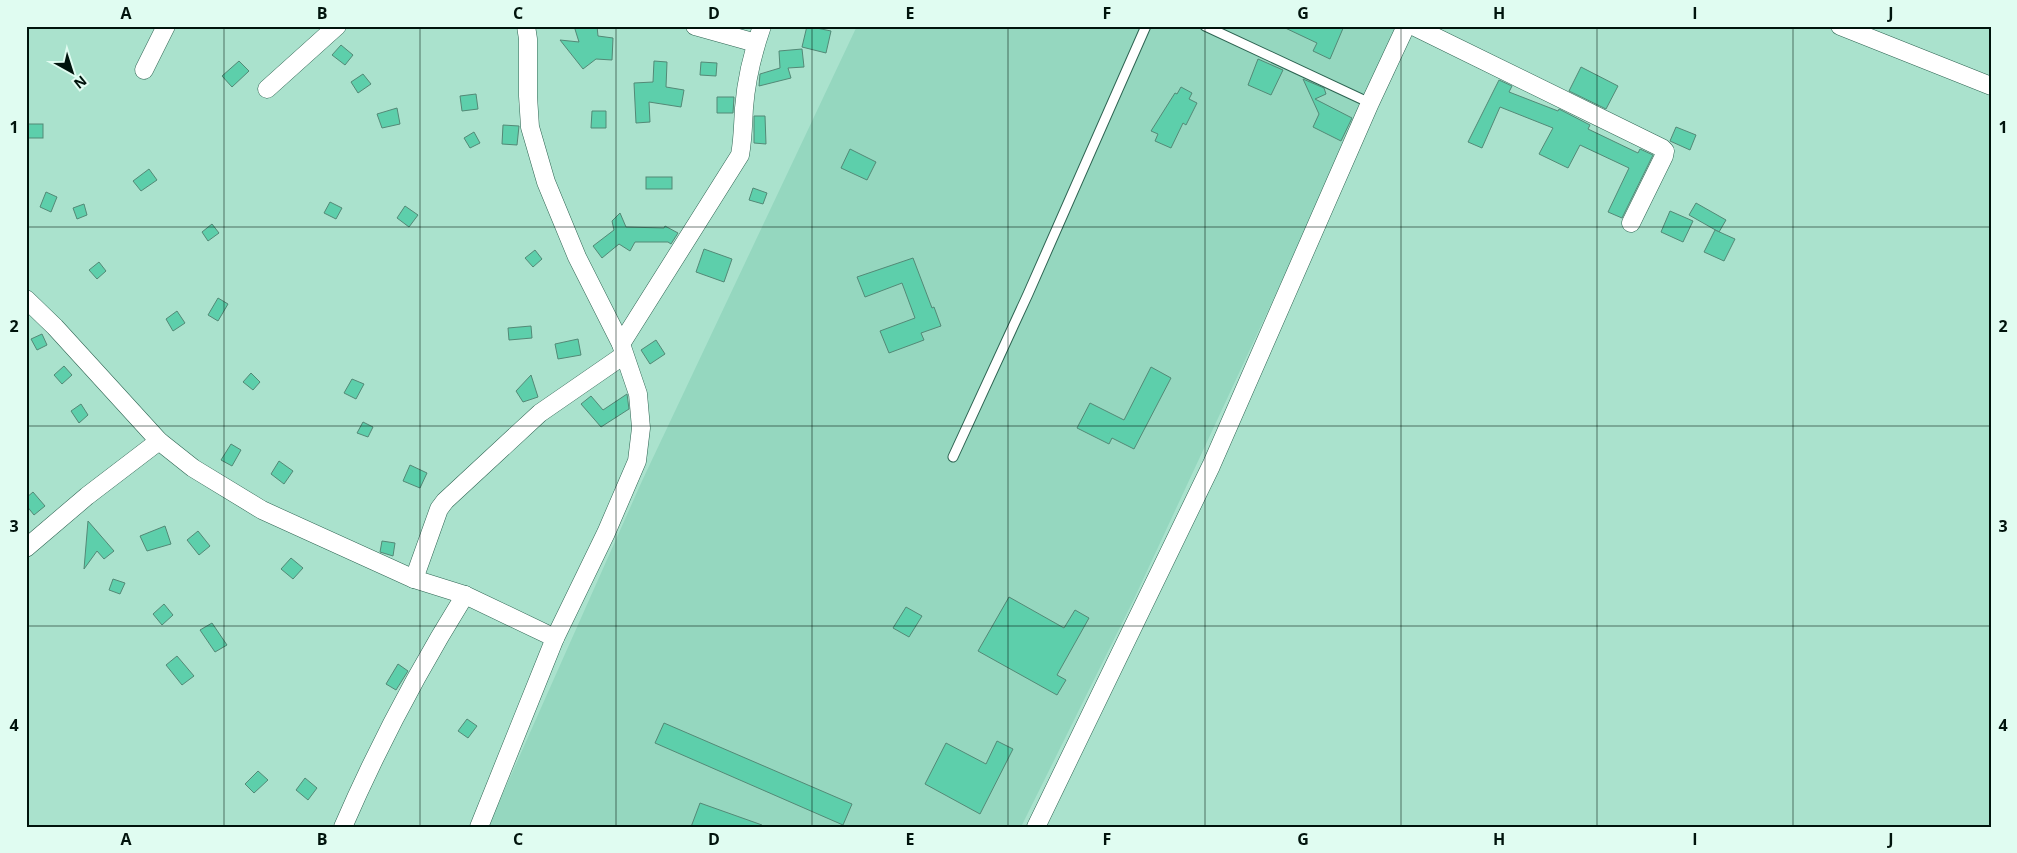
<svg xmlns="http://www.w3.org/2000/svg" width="2017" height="853" viewBox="0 0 2017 853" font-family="'Open Sans',sans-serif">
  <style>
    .built { fill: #95d7bf }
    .building { fill: #5dcfab; stroke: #538976 }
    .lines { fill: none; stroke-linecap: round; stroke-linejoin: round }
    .service-casing { stroke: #2e6452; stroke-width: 11 }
    .minor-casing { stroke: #2e6452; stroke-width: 19 }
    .service { stroke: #fff; stroke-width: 9 }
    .minor { stroke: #fff; stroke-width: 18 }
    .grid { fill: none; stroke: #00130c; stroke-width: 1; stroke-opacity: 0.55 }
    .neatline { fill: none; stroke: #00130c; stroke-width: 2 }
    .grid-label { font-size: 16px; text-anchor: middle; font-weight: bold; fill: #00130c }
  </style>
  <rect width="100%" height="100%" fill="#aae2cd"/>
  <path class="built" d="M857,26H1402L1363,106L1134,599L1021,827H488L642,481Z"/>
  <g class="building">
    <path d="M574,26H597L598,36L613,38L612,60L596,59L583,69L560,40L579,42Z"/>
    <path d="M807,26L831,31L826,53L802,47Z"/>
    <path d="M1281,26H1344L1330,59L1313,51L1317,43Z"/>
    <path d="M341,45L353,55L345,65L332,55Z"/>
    <path d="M802,49L804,67L788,68L791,78L759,86L760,74L780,68L779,51Z"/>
    <path d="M1258,59L1283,70L1271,95L1248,85Z"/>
    <path d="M239,61L249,71L232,87L222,76Z"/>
    <path d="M654,61L667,62L666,87L684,90L681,107L649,102L650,122L636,123L634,83L653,82Z"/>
    <path d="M701,62L717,63L716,76L700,75Z"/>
    <path d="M1581,67L1618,86L1606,109L1569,91Z"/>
    <path d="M363,74L371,84L358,93L351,82Z"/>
    <path d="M1303,79L1324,88L1326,94L1315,99L1352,118L1341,141L1313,127L1319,114Z"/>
    <path d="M1499,80L1512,86L1509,92L1558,111L1559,109L1590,125L1588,129L1638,153L1640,149L1653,155L1622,218L1608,212L1629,168L1580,145L1568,168L1539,154L1553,128L1500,107L1482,148L1468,142Z"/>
    <path d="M1181,87L1192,93L1189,99L1197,103L1186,125L1183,123L1171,148L1155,141L1158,134L1151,131L1175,93L1177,94Z"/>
    <path d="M476,94L478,109L462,111L460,96Z"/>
    <path d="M717,97H734L733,113H717Z"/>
    <path d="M397,108L400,124L382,128L377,114Z"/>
    <path d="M592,111H606V128H591Z"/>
    <path d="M754,116H765L766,144L754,143Z"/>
    <rect x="27" y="124" width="16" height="14"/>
    <path d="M503,125L519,126L517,145L502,144Z"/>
    <path d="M1676,127L1696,135L1690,150L1670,141Z"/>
    <path d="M474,132L480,143L470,148L464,138Z"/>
    <path d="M850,149L876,162L867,180L841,168Z"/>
    <path d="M149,169L157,180L141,191L133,181Z"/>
    <rect x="646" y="177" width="26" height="12"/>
    <path d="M753,188L767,193L763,204L749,200Z"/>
    <path d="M46,192L57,197L51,212L40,207Z"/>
    <path d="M330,202L342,208L336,219L324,213Z"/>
    <path d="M1696,203L1726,220L1719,232L1689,215Z"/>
    <path d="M84,204L87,215L77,219L73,208Z"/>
    <path d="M405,206L418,215L409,227L397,218Z"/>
    <path d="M1670,211L1693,221L1683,242L1661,232Z"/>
    <path d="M620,213L626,227L664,228L665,226L678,233L671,244L668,242H635L630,251L619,244L602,258L593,246L614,230L612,221Z"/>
    <path d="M212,224L219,233L208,241L202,232Z"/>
    <path d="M1715,230L1735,239L1724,261L1704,252Z"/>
    <path d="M704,249L732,259L724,282L696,272Z"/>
    <path d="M535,250L542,259L533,267L525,258Z"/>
    <path d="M913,258L932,308L934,307L941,326L921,333L924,340L889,353L880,331L915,318L902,283L865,297L857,277Z"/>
    <path d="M99,262L106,271L97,279L89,270Z"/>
    <path d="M218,298L228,304L218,321L208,315Z"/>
    <path d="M177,311L185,323L173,331L166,319Z"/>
    <path d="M531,326L532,338L509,340L508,328Z"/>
    <path d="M42,334L47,345L37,350L31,339Z"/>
    <path d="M578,339L581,355L558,359L555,344Z"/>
    <path d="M656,340L665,354L650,364L641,350Z"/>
    <path d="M64,366L72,375L62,384L54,375Z"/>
    <path d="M1151,367L1171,378L1134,449L1112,438L1109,444L1077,428L1090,403L1124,420Z"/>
    <path d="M251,373L260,382L253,390L243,382Z"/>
    <path d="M531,375L538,397L523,402L516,391Z"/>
    <path d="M352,379L364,384L356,399L344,393Z"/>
    <path d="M627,394L629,409L601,427L581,404L591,396L603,410Z"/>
    <path d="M81,404L88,415L79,423L71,411Z"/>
    <path d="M363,422L373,427L368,437L357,433Z"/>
    <path d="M231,444L241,450L232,466L221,460Z"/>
    <path d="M279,461L293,471L284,484L271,474Z"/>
    <path d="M410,465L427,473L420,488L403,481Z"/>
    <path d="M33,492L45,506L34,515L26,505V498Z"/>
    <path d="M88,521L114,551L104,559L97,551L84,569Z"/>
    <path d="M165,526L171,544L147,551L140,536Z"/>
    <path d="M198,531L210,546L199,555L187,540Z"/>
    <path d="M382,541L395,543L393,556L380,552Z"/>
    <path d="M291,558L303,568L293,579L281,569Z"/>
    <path d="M113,579L125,583L120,594L109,590Z"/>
    <path d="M1009,597L1064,628L1075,610L1089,618L1057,675L1066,680L1057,695L978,651Z"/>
    <path d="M164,604L173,615L162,625L153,614Z"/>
    <path d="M906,607L922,616L909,637L893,628Z"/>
    <path d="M212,623L227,645L215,652L200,630Z"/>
    <path d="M177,656L194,676L182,685L166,665Z"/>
    <path d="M398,664L408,671L396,690L386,684Z"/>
    <path d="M467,719L477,726L468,738L458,731Z"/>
    <path d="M664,723L852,804L843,825L655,743Z"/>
    <path d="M997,741L1013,749L980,814L925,784L946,743L986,764Z"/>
    <path d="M258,771L268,780L254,793L245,784Z"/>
    <path d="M305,778L317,788L308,800L296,790Z"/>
    <path d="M700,803L762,825L761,827H691Z"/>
  </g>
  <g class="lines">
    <g class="service-casing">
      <g id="service">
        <path d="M1205,26L1370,103"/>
        <path d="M953,457L1028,294L1146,26"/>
      </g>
    </g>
    <g class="minor-casing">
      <g id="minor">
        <path d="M695,26L756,43"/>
        <path d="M1413,26L1662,148L1665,151L1664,156L1631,223"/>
        <path d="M1840,26L1991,86"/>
        <path d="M144,70L166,26"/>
        <path d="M267,89L337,26"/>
        <path d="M26,299L55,327L159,441L193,468L262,510L414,579L465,595L555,638"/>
        <path d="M621,344L740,155C743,139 743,124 744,108C746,81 753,52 762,26"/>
        <path d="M26,548L87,496L159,441"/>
        <path d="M414,579L439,509L445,501L540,413L624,355"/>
        <path d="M343,827C378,746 419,669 465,595"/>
        <path d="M479,827L555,638L606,533L637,461L641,428L638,394L621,344L577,257L546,182L530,127L528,96V39L526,26"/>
        <path d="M1036,827L1211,466L1370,103L1406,26"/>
      </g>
    </g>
    <use href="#service" class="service"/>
    <use href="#minor" class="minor"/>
  </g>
  <path class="grid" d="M224,26V827M420,26V827M616,26V827M812,26V827M1008,26V827M1205,26V827M1401,26V827M1597,26V827M1793,26V827M26,227H1991M26,426H1991M26,626H1991"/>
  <rect width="2017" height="853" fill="none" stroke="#e0fcf1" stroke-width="55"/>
  <g transform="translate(72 72) rotate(141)" stroke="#e0fcf1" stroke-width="4" paint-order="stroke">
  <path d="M0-4L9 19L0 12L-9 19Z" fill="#00130c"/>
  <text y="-8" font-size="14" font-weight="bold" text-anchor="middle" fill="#00130c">N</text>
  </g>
  <rect x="28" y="28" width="1962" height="798" class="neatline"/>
  <g class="grid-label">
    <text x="126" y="19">A</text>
    <text x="322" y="19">B</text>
    <text x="518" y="19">C</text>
    <text x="714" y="19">D</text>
    <text x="910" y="19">E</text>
    <text x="1107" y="19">F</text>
    <text x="1303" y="19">G</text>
    <text x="1499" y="19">H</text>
    <text x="1695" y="19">I</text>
    <text x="1891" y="19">J</text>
    <text x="14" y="133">1</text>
    <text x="2003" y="133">1</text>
    <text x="14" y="332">2</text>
    <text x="2003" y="332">2</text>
    <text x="14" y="532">3</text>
    <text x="2003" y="532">3</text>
    <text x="14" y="731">4</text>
    <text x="2003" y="731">4</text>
    <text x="126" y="845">A</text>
    <text x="322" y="845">B</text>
    <text x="518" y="845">C</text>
    <text x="714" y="845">D</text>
    <text x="910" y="845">E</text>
    <text x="1107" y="845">F</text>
    <text x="1303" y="845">G</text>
    <text x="1499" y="845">H</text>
    <text x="1695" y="845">I</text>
    <text x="1891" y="845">J</text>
  </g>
</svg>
